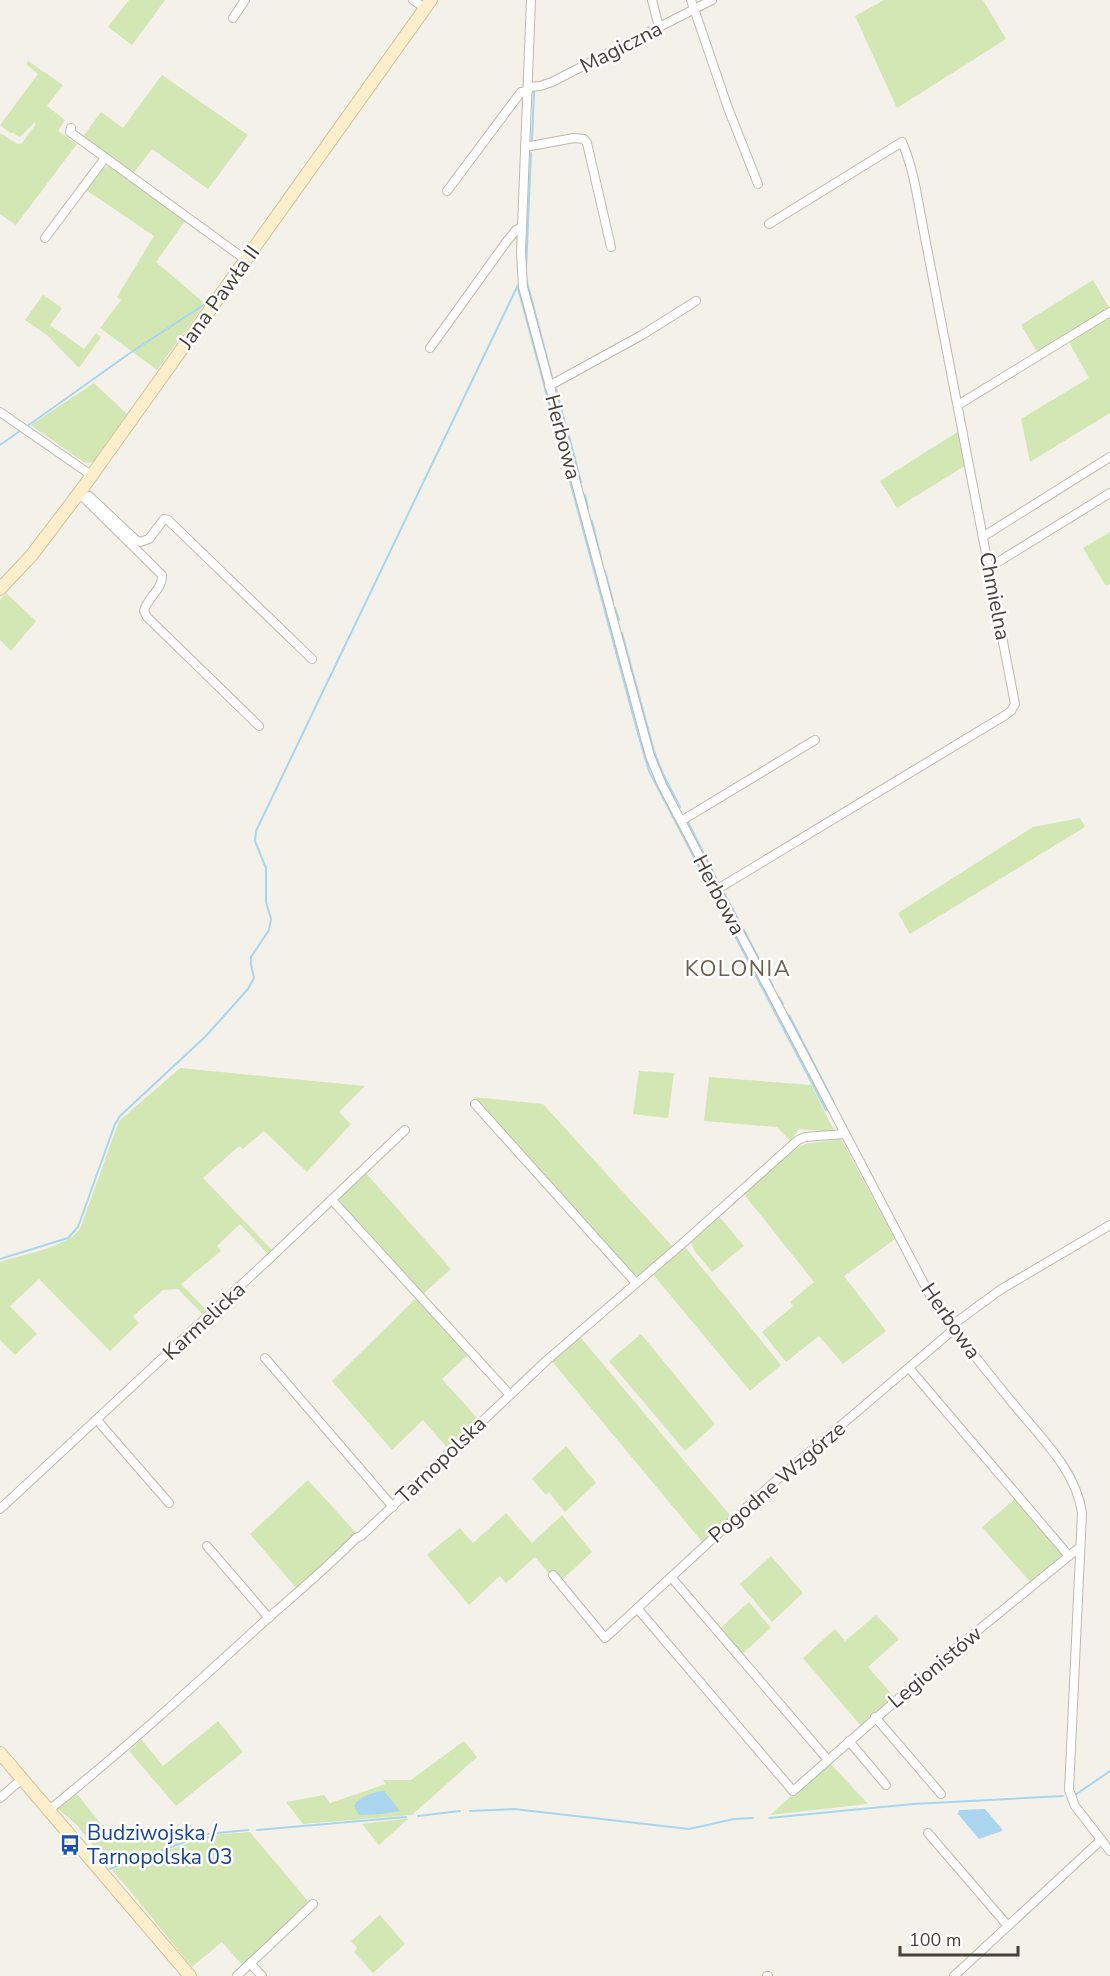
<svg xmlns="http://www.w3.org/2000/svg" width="1110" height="1976" viewBox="0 0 1110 1976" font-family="'Nunito Sans',sans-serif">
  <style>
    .green { fill: #d3e7b5 }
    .water { fill: #a9d5ee }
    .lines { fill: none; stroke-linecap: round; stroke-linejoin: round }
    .stream { stroke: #a9d5ee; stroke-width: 2 }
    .street-casing { stroke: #c0b8ad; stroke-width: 10 }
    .secondary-casing { stroke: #d2c29b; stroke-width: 14 }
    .street { stroke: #fff; stroke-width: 8 }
    .secondary { stroke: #fdefcc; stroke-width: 12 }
    .labels { text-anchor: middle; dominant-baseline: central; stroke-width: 5; stroke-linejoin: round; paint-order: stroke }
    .street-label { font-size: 21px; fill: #484138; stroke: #fff }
    .transit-label { font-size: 21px; fill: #164399; stroke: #fff; text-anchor: start }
    .neighbourhood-label { font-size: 22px; letter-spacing: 1.5px; fill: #6b5f50; stroke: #fff }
  </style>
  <rect width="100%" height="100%" fill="#f4f1ea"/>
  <g class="green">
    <path d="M129,0H165L132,45L108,27Z"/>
    <path d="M884,0H983L1006,39L897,108L855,16Z"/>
    <path d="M28,61L63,85L47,106L65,120L58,131L77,144L16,225L0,214V133L18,144L22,143L36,124L34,123L20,137L13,133H10L0,125L38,74L26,64Z"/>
    <path d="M162,75L248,135L208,189L152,149L132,175L81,139L101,112L123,128Z"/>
    <path d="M109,166L185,221L156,262L203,302L202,308L157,370L100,328L121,300L117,297L154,236L86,190L103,168Z"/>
    <path d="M1093,280L1110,309L1038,353L1021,325Z"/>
    <path d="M43,295L62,308L50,325L84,349L96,333L101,337L79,368L48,336L25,320Z"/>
    <path d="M1110,316V413L1030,462L1021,419L1089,378L1069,342Z"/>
    <path d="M94,383L127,414L93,462L85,463L31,425Z"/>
    <path d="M959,431L966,465L897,508L880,481Z"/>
    <path d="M1110,532V584L1106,586L1083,548Z"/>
    <path d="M6,593L36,621L11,651L0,640V600Z"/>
    <path d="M1080,818L1085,827L910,934L898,913L1033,827Z"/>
    <path d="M180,1068L365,1086L339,1112L351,1124L307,1172L264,1131L243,1149L239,1146L203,1178L273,1251L269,1255L240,1224L217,1246L221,1251L181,1284L208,1312L204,1316L178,1289L163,1290L133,1316L139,1323L110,1351L39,1279L10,1306L37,1334L15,1355L0,1340V1262C23,1254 65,1248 80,1229L119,1121Z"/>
    <path d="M639,1071L674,1073L668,1118L633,1114Z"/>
    <path d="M709,1077L811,1085L835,1132L799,1129L790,1141L777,1127L704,1121Z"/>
    <path d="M474,1097L543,1104L673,1247L641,1276L635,1275Z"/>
    <path d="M841,1139L895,1239L844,1276L886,1331L843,1364L819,1336L786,1362L762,1332L793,1306L790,1302L814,1282L743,1193L791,1151L805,1144Z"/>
    <path d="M364,1171L451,1269L423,1294L339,1203L340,1194Z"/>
    <path d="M718,1215L744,1246L712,1272L694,1250L691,1242Z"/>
    <path d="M681,1247H685L781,1365L750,1391L651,1272Z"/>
    <path d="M417,1297L469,1354L442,1379L479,1420L449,1450L423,1420L392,1450L332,1381Z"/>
    <path d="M641,1334L715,1424L685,1451L609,1361Z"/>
    <path d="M576,1338H581L729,1514V1520L703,1543L551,1360Z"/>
    <path d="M566,1446L596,1483L565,1512L549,1492L546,1495L532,1479Z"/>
    <path d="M308,1480L359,1536L298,1590L250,1534Z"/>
    <path d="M1016,1498L1065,1556L1031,1583L982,1527Z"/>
    <path d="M506,1513L532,1543L562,1515L592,1552L561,1581L550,1575L535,1557L506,1583L500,1576L469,1605L427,1555L460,1528L473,1543Z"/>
    <path d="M771,1556L803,1593L772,1622L740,1584Z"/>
    <path d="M749,1602L771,1628L741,1655L718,1630Z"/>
    <path d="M876,1615L899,1639L868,1667L895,1698L861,1726L803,1658L835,1629L845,1641Z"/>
    <path d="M218,1721L243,1752L176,1806L129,1751L141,1739L163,1766Z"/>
    <path d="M464,1741L477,1757L412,1815L303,1824L286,1802L324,1795L330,1803L386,1784L383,1780H411Z"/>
    <path d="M829,1762L868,1804L770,1815Z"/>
    <path d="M77,1794L110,1835L146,1828L153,1839L190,1824L200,1835L111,1868L76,1824L58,1809Z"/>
    <path d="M409,1818L379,1845L362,1824Z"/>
    <path d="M250,1832L307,1900V1906L243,1966L222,1942L192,1967C165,1935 140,1901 112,1870L211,1835Z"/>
    <path d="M380,1915L405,1944L373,1973L354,1952L357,1948L351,1941Z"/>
  </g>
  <g class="water">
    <path d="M384,1791L400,1811L381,1814L359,1815L354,1806C359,1796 374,1792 384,1791Z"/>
    <path d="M985,1809L1002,1829V1831L979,1839L958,1814L959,1810Z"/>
  </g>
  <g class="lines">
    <g class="stream">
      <path d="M532,140L534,92"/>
      <path d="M526,269L531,153"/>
      <path d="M526,278L552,377"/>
      <path d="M518,288L637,730L649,771L826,1110"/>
      <path d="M556,389L565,423"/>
      <path d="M26,427L130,353L208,302"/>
      <path d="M569,436L581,482"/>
      <path d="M0,445L20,431"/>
      <path d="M585,495L588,508"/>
      <path d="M592,521L601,558"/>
      <path d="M605,571L613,601"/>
      <path d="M615,608L619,620"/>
      <path d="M622,633L654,751L663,774L680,807"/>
      <path d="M687,820L718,882"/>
      <path d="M724,893L738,919"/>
      <path d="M744,930L773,986"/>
      <path d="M779,997L783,1004"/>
      <path d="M789,1015L834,1103"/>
      <path d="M0,1259L68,1238L78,1227L115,1124L120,1116L205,1037L248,989L254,978L251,965V957L269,930L271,919L266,902V868L255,841L256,831L518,285"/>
      <path d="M1075,1795L1110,1771"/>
      <path d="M470,1811L514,1809L689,1829L734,1819L753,1818"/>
      <path d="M418,1816L460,1811"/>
      <path d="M769,1818L913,1804L1063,1796"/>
      <path d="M257,1830L406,1817"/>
      <path d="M110,1869L207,1834L248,1830"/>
    </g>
    <g class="street-casing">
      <g id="street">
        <path d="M413,0L425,8"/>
        <path d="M531,0L521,252L523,287L650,756L662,785L681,821L932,1299C957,1335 984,1368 1011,1401C1038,1435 1076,1469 1082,1513L1069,1790L1075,1806L1110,1851"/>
        <path d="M652,0L659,27"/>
        <path d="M691,0L728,108L758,184"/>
        <path d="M233,18L245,0"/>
        <path d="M528,87L540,86L552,82L712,0"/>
        <path d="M71,128L70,132L246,260"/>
        <path d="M525,147L574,138L584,139L587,143L611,247"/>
        <path d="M447,191L521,92L528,91"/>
        <path d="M45,238L105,158"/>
        <path d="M430,348L507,241L516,230L522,227"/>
        <path d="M549,386L642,335L696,301"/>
        <path d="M958,405L1110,312"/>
        <path d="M0,412L91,475"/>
        <path d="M79,493L162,575C163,589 147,598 144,611L147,617L259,726"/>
        <path d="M89,496L136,540L140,542L149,539L164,519L168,520L312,659"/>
        <path d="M984,536L1110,457"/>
        <path d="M990,567L1110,493"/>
        <path d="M681,821L815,740"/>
        <path d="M716,890L1004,716L1011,711L1015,704L922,222C917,195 913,167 902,142L769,224"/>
        <path d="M475,1104L636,1283"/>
        <path d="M332,1200L510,1395"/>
        <path d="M951,1326L1000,1290L1110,1225"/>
        <path d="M265,1358L393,1507"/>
        <path d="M909,1368L1069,1556"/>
        <path d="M97,1420L169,1503"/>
        <path d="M0,1509L267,1261L405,1130"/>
        <path d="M207,1546L269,1618"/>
        <path d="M553,1575L605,1638L772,1484L953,1330"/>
        <path d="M671,1577L828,1760"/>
        <path d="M637,1608L793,1791L955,1649L1080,1547"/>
        <path d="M875,1717L941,1794"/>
        <path d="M849,1741L886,1785"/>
        <path d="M0,1798L22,1779"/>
        <path d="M49,1810C125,1749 196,1684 268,1618C298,1592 328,1567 356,1538L361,1536L546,1361L683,1243L798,1140L805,1137L844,1134"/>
        <path d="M928,1833L1008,1926"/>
        <path d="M250,1963L262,1976"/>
        <path d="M237,1976L313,1904"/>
        <path d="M767,1976H768"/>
        <path d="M954,1976L1101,1840"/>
      </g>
    </g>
    <g class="secondary-casing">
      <g id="secondary">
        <path d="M0,589L31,556L82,489L431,0"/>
        <path d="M0,1753L190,1976"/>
      </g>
    </g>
    <use href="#street" class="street"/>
    <use href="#secondary" class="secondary"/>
  </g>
  <defs>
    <g id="bus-bare" transform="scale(1.62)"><path d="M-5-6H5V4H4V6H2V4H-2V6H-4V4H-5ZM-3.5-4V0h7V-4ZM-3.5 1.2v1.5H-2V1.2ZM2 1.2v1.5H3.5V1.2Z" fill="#1a4fb4" stroke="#fff" stroke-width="2.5" paint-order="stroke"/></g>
  </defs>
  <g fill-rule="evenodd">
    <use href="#bus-bare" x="70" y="1845"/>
  </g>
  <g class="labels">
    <g class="street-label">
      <text transform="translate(621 47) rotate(-27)">Magiczna</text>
      <text transform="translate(219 297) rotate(-54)">Jana Pawła II</text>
      <text transform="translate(563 437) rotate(75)">Herbowa</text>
      <text transform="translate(995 596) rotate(79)">Chmielna</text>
      <text transform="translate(719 895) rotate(62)">Herbowa</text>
      <text transform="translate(204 1321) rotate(-43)">Karmelicka</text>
      <text transform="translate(951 1321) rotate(55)">Herbowa</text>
      <text transform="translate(441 1460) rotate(-44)">Tarnopolska</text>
      <text transform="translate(777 1482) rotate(-41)">Pogodne Wzgórze</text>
      <text transform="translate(935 1667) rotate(-40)">Legionistów</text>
    </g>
    <g class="transit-label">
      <text x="87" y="1833">Budziwojska /<tspan x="87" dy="24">Tarnopolska 03</tspan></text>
    </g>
    <g class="neighbourhood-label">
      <text x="738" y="969">KOLONIA</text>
    </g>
  </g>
  <path d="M900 1946v9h118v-9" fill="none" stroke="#484138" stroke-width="3"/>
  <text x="909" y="1946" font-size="18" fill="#484138" stroke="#ffffff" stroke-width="4.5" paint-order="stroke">100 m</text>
</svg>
